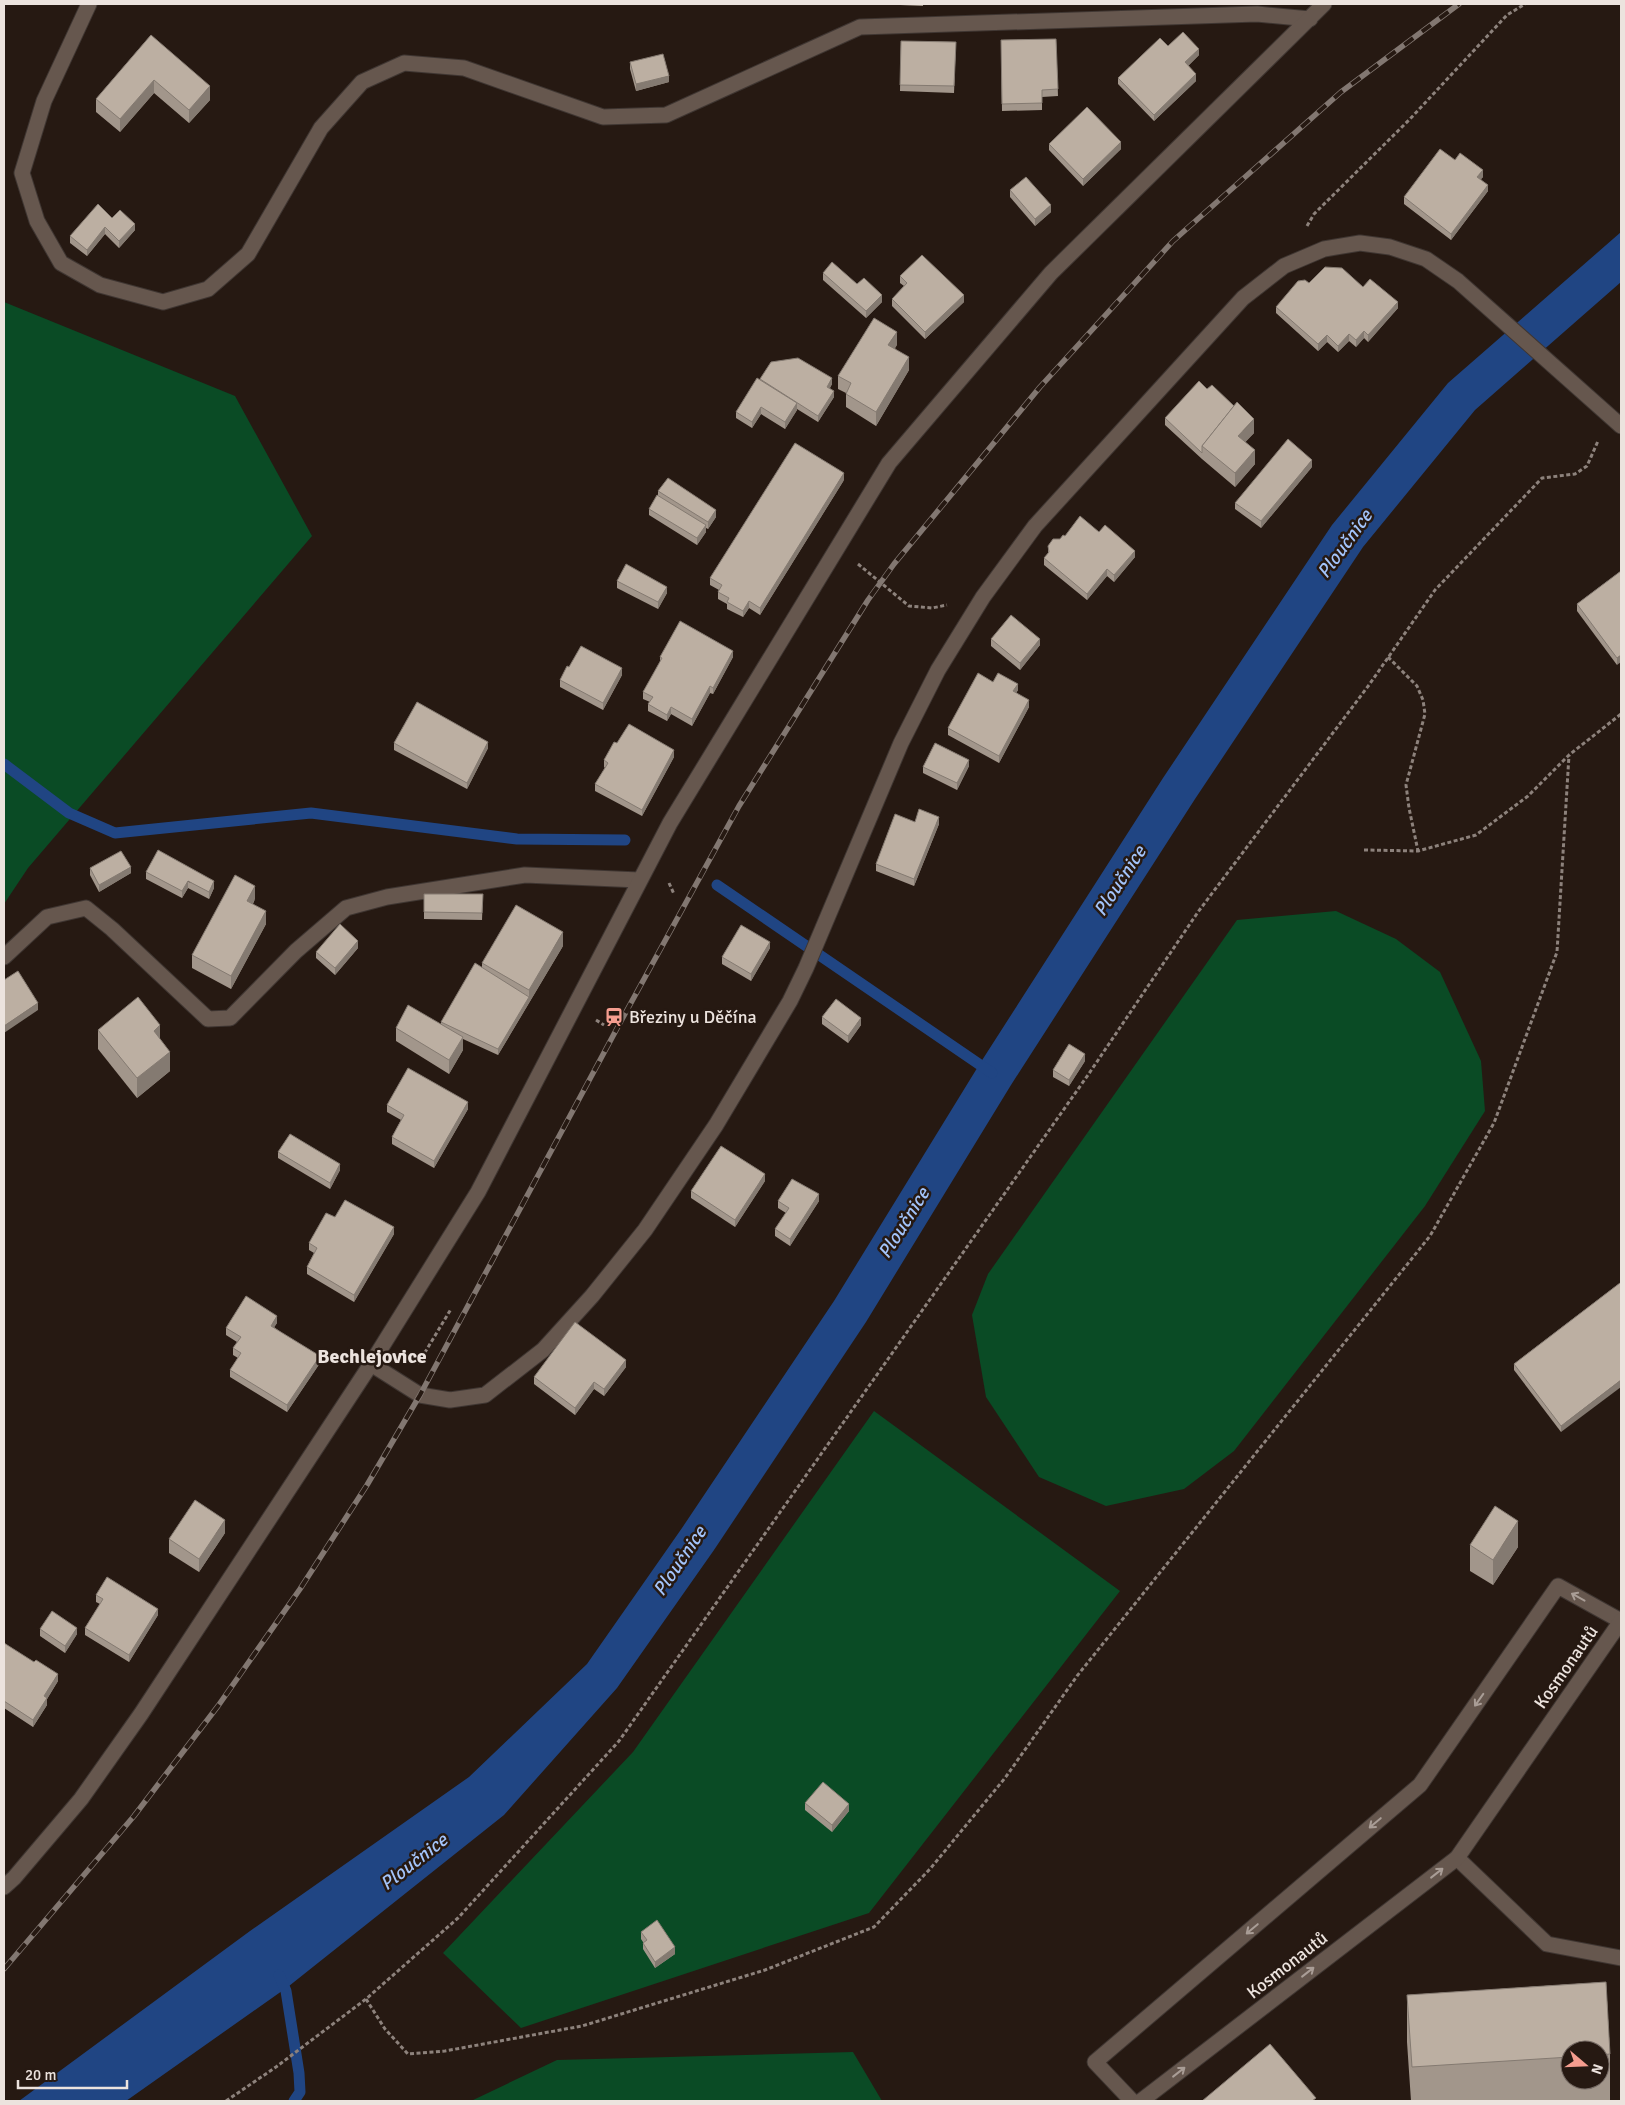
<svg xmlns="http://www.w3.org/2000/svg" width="1625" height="2105" viewBox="0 0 1625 2105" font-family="Signika,sans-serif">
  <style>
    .green { fill: #0a4b25 }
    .water { fill: #204583 }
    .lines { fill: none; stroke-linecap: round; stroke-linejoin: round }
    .stream { stroke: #204583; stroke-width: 11 }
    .lane-casing { stroke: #3f3632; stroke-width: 17 }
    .street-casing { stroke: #3f3632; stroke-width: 17 }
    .path { stroke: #8d827c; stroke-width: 3; stroke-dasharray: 4 2.5; stroke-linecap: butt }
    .lane { stroke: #66574e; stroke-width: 15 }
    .street { stroke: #66574e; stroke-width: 15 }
    .rail-casing { stroke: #827771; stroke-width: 5.5 }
    .rail { stroke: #261912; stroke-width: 4; stroke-dasharray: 11; stroke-linecap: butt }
    .wall { fill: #a2968b; fill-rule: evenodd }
    .shaded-wall { fill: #847a71 }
    .building { fill: #bcafa2; stroke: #847a71 }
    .oneway { stroke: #a99d96 }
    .labels { text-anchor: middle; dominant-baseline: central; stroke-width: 5; stroke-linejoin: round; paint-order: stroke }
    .poi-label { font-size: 18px; fill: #ece3de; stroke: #261912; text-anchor: start }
    .street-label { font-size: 18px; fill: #ece3de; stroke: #261912 }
    .water-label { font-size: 19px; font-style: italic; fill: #a3c4fb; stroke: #261912 }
    .quarter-label { font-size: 20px; font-weight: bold; fill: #ece3de; stroke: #261912 }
  </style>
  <rect width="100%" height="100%" fill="#261912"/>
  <g class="green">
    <path d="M4,302L235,396L312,536L28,868L4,904Z"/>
    <path d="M1336,911L1396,939L1440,972L1481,1061L1485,1111L1425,1206L1234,1451L1184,1489L1106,1506L1039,1477L986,1397L972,1315L988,1274L1237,920Z"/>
    <path d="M874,1411L1120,1591L869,1913L521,2028L443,1953L633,1752Z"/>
    <path d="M853,2052L882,2101H471L557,2060Z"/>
  </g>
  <path class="water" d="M1621,232V282L1475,410L1363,547L1195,799L1011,1085L866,1322L714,1550L617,1688L504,1815L289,1986L126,2101H19L250,1931L469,1777L587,1664L682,1528L834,1301L979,1065L1163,778L1332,525L1448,383Z"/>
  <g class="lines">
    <g class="stream">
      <path d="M4,764L69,813L115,833L311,813L517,839L625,840"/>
      <path d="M717,885L992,1073"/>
      <path d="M279,1975L286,1991L299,2073L300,2092L294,2101"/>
    </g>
    <g class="lane-casing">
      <path id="lane" d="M1132,2101L1095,2062L1420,1785L1558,1586L1621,1621"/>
    </g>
    <g class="street-casing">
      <g id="street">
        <path d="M89,4L44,101L22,173L37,221L61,263L100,285L163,302L208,289L248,254L321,128L362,82L404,63L464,68L603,117L666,115L860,27L1257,14L1310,19"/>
        <path d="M4,957L47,917L86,908L112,929L208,1019L230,1018L296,951L346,908L387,897L525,875L639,880"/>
        <path d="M371,1364L420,1395L450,1400L485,1395L543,1350L592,1296L645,1230L716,1125L790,1001L806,968L901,743L938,670L983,597L1035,526L1243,298L1284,266L1324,249L1360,243L1390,247L1426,259L1458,281L1621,426"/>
        <path d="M1457,1858L1547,1944L1621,1958"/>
        <path d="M4,1887L14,1878L81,1799L141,1714L371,1364L478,1192L670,823L889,463L1051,273L1324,4"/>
        <path d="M1141,2101L1457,1858L1621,1621"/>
      </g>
    </g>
    <g class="path">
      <path d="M1307,226L1314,214L1410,119L1507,15L1525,4"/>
      <path d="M858,564L909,606L932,608L947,605"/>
      <path d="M1388,657L1417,686L1423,700L1425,714L1406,785L1409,808L1418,851"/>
      <path d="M1364,850L1418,851L1476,835L1528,796L1569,755L1621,714"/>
      <path d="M669,883L674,894"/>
      <path d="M596,1020L604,1025"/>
      <path d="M418,1364L451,1309"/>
      <path d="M366,1999L385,2029L408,2054L445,2051L582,2026L765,1970L874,1927L930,1869L1005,1778L1077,1676L1430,1236L1494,1123L1557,952L1569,755"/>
      <path d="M226,2101L276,2067L366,1999L458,1918L619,1741L1088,1075L1198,912L1369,685L1435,590L1542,478L1575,474L1587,466L1598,441"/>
    </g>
    <use href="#lane" class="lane"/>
    <use href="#street" class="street"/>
    <g class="rail-casing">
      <path id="rail" d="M4,1969L134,1816L218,1706L300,1589L367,1485L420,1395L621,1021L739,806L868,600L894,564L1040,387L1173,241L1341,92L1459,4"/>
    </g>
    <use href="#rail" class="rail"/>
  </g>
  <g class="wall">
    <path d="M877,4H923V6Z"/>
    <path d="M151,35L210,100L189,123L154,93L120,132L96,112V99Z"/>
    <path d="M1056,39L1058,96L1042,97V110L1002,111L1001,40Z"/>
    <path d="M901,41L956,42L954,93L900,91Z"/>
    <path d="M1168,46L1199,55L1188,66L1196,81L1154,121L1118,84V78Z"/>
    <path d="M630,62L669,82L636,91L630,69Z"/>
    <path d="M1049,144L1121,149L1083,186L1049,150Z"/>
    <path d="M1455,160L1483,177L1481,179L1488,191L1451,240L1404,204V197Z"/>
    <path d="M1010,190L1051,212L1035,226L1010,197Z"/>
    <path d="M112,218L135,230L119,248L105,234L87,256L70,243V236Z"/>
    <path d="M823,273L857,284L882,302L866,318L823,280Z"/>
    <path d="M900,276L964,302L925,339L892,306V299L904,286L900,283Z"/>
    <path d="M1309,283L1363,287L1398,308L1368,342L1364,338L1356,347L1349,341L1338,352L1327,342L1318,351L1276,313V307Z"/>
    <path d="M897,345L895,348L909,370L876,426L846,407V393L838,389V376Z"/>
    <path d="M760,379L832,384L830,388L834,397L818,422L797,409V410L785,429L761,414L752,428L736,418V412L760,381Z"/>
    <path d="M1165,418L1254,433L1245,442L1255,464L1235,487L1202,459L1165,425Z"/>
    <path d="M1312,467L1261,528L1235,509V503Z"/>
    <path d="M844,480L760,615L749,608L743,617L727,609V604L718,599V592L719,590L710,585V578Z"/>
    <path d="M658,491L716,517L708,529L706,528V532L697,545L649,515V509L658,495Z"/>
    <path d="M1099,532L1135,557L1114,582L1107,576L1087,600L1044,565V558L1048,554V546L1065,536Z"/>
    <path d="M1621,571L1617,665L1577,611V604Z"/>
    <path d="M617,581L667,593L658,609L617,588Z"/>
    <path d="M991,639L1040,645L1020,670L991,646Z"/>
    <path d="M660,657H733L713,694L710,693L692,726L671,714L667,721L648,711V704L650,702L643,699V692L660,663Z"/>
    <path d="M569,667L622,675L603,710L560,687V680Z"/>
    <path d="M993,682L1018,690L1016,693L1029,707L999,763L948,735V728Z"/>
    <path d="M394,743L488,748L467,789L394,750Z"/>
    <path d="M617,743L674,757L642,816L595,791V784L605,768L604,767V760Z"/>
    <path d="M969,766L957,790L923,773V767Z"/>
    <path d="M915,822L939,824L914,886L876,871V864Z"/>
    <path d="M90,868L131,873L99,892L90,875Z"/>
    <path d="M146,872L214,888L209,899L188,888L182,898L146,879Z"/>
    <path d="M424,894H483L482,920L424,919Z"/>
    <path d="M255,899L253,904L266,924L231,989L192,968V955Z"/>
    <path d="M563,946L498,1055L463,1039V1050L449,1074L396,1041V1028L441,1024V1022L482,968V963Z"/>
    <path d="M358,948L335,975L316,958V952Z"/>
    <path d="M770,948L751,981L722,964V957Z"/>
    <path d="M822,1017L861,1025L848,1043L822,1024Z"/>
    <path d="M98,1030L160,1039L170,1071L137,1098L98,1049Z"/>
    <path d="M1085,1061L1069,1086L1053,1077V1070Z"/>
    <path d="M387,1105L468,1109L434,1168L392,1144V1137L401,1120L387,1112Z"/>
    <path d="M278,1152L340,1170L330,1189L278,1158Z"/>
    <path d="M765,1181L735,1227L691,1198V1191Z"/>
    <path d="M778,1201H819L790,1246L775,1236V1229L786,1213L778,1208Z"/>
    <path d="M335,1217L394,1234L354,1302L307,1274V1267L314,1253L309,1250V1243Z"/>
    <path d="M1620,1283L1561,1432L1514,1370V1364Z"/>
    <path d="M277,1323L274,1327L320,1363L287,1412L230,1377V1370L238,1358L233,1355V1348L237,1342L226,1335V1328Z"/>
    <path d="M626,1367L604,1396L594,1389L575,1415L534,1384V1377Z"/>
    <path d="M225,1533L199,1572L169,1553V1539Z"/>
    <path d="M1470,1545L1518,1547L1493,1585L1470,1571Z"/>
    <path d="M96,1595L158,1615L129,1662L85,1635V1628L100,1604L96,1602Z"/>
    <path d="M40,1629L77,1634L65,1653L40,1636Z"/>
    <path d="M4,1643L58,1681L47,1699V1705L33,1727L4,1708Z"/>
    <path d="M805,1803L849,1811L832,1832L805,1810Z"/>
    <path d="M641,1932L675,1954L655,1968L643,1949V1942L641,1939Z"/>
    <path d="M1606,1982L1610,2054V2101H1411L1407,2042V1995ZM1570,2050H1600V2080H1570Z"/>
  </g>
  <g class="shaded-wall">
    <path d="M1199,49V55L1185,69V62Z"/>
    <path d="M1196,74V81L1154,121V115Z"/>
    <path d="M669,76V82L636,91V84Z"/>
    <path d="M154,80V93L120,132V119Z"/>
    <path d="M210,86V100L189,123V110Z"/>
    <path d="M1121,142V149L1083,186V179Z"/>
    <path d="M1483,170V177L1477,183V177Z"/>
    <path d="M1488,185V191L1451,240V234Z"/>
    <path d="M1051,205V212L1035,226V219Z"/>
    <path d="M135,224V230L119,248V241Z"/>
    <path d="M105,227V234L87,256V250Z"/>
    <path d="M882,295V302L866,318V311Z"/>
    <path d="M964,295V302L925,339V332Z"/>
    <path d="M1398,302V308L1368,342V335Z"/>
    <path d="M1364,331V338L1356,347V340Z"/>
    <path d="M897,332V345L888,358V345Z"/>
    <path d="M1349,334V341L1338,352V346Z"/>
    <path d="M1327,335V342L1318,351V344Z"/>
    <path d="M909,357V370L876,426V412Z"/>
    <path d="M832,378V384L827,393V387Z"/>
    <path d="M834,391V397L818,422V416Z"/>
    <path d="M797,403V410L785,429V422Z"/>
    <path d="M761,407V414L752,428V422Z"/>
    <path d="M1254,419V433L1238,450V436Z"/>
    <path d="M1255,450V464L1235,487V473Z"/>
    <path d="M1312,460V467L1261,528V521Z"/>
    <path d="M844,473V480L760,615V608Z"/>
    <path d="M716,510V517L708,529V522Z"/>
    <path d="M706,525V532L697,545V538Z"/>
    <path d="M1135,551V557L1114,582V575Z"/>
    <path d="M1107,569V576L1087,600V594Z"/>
    <path d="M667,587V593L658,609V602Z"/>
    <path d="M749,601V608L743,617V611Z"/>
    <path d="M1040,639V645L1020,670V663Z"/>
    <path d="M733,651V657L713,694V688Z"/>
    <path d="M1621,655V662L1617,665V658Z"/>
    <path d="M622,668V675L603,710V703Z"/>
    <path d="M1018,684V690L1013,698V691Z"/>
    <path d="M710,686V693L692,726V719Z"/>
    <path d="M1029,700V707L999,763V756Z"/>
    <path d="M671,707V714L667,721V715Z"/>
    <path d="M488,742V748L467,789V783Z"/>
    <path d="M674,750V757L642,816V810Z"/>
    <path d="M969,760V766L957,790V783Z"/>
    <path d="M939,817V824L914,886V879Z"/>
    <path d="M131,867V873L99,892V885Z"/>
    <path d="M188,881V888L182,898V891Z"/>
    <path d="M214,881V888L209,899V892Z"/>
    <path d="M255,886V899L247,914V901Z"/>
    <path d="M266,911V924L231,989V976Z"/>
    <path d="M563,932V946L498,1055V1049L529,997V990Z"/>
    <path d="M358,941V948L335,975V968Z"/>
    <path d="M770,942V948L751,981V974Z"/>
    <path d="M38,1003V1010L4,1033V1026Z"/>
    <path d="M861,1018V1025L848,1043V1036Z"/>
    <path d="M160,1025V1045L154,1031Z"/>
    <path d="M463,1037V1050L449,1074V1060Z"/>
    <path d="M170,1052V1071L137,1098V1078Z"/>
    <path d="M1085,1054V1061L1069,1086V1080Z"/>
    <path d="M468,1102V1109L434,1168V1161Z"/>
    <path d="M340,1164V1170L330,1189V1183Z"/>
    <path d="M765,1174V1181L735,1227V1220Z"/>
    <path d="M819,1194V1201L790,1246V1239Z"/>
    <path d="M394,1227V1234L354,1302V1295Z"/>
    <path d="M277,1316V1323L271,1332V1326Z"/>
    <path d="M320,1356V1363L287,1412V1405Z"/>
    <path d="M626,1360V1367L604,1396V1389Z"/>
    <path d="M1621,1380V1387L1561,1432V1426Z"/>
    <path d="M594,1382V1389L575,1415V1408Z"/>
    <path d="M225,1520V1533L199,1572V1559Z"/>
    <path d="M1518,1521V1547L1493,1585V1560Z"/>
    <path d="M158,1609V1615L129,1662V1655Z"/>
    <path d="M77,1628V1634L65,1653V1646Z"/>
    <path d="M58,1674V1681L47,1699V1705L33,1727V1720L44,1696Z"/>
    <path d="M849,1804V1811L832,1832V1825Z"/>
    <path d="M675,1947V1954L655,1968V1962Z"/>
  </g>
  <g class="building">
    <path d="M1183,32L1199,49L1185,62L1196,74L1154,115L1118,78L1160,38L1168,46Z"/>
    <path d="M151,35L210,86L189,110L154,80L120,119L96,99Z"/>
    <path d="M1056,39L1058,89L1042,90V103L1002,104L1001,40Z"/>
    <path d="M901,41L956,42L954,86L900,85Z"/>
    <path d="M663,54L669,76L636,84L630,62Z"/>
    <path d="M1087,107L1121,142L1083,179L1049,144Z"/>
    <path d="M1440,149L1455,160L1460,153L1483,170L1477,177L1488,185L1451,234L1404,197Z"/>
    <path d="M1026,177L1051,205L1035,219L1010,190Z"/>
    <path d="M98,204L112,218L120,210L135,224L119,241L105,227L87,250L70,236Z"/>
    <path d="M922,255L964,295L925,332L892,299L907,283L900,276Z"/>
    <path d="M832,262L857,284L864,278L882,295L866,311L823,273Z"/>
    <path d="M1325,267L1342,268L1363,287L1370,279L1398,302L1368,335L1364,331L1356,340L1349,334L1338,346L1327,335L1318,344L1276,307L1298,281L1305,280L1309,283Z"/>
    <path d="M874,318L897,332L888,345L909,357L876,412L846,394L851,383L838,376Z"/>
    <path d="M798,358L832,378L827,387L834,391L818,416L760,379L771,362Z"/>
    <path d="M757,378L797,403L785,422L761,407L752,422L736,412Z"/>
    <path d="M1199,381L1207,389L1212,385L1234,406L1202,446V453L1165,418Z"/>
    <path d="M1237,402L1254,419L1238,436L1255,450L1235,473L1202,446Z"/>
    <path d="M1288,439L1312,460L1261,521L1235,503Z"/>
    <path d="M795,443L844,473L760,608L749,601L743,611L727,602L729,598L718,592L722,585L710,578Z"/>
    <path d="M668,478L716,510L708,522L658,491Z"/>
    <path d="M657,495L706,525L697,538L649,509Z"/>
    <path d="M1080,516L1099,532L1105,525L1135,551L1114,575L1107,569L1087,594L1044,558L1049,552L1048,546L1053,539H1060L1063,535L1065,536Z"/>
    <path d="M626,564L667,587L658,602L617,581Z"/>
    <path d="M1621,571V655L1617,658L1577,604Z"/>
    <path d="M1011,615L1040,639L1020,663L991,639Z"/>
    <path d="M680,621L733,651L713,688L710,686L692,719L671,707L667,715L648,704L653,697L643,692L662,658L660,657Z"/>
    <path d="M581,646L622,668L603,703L560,680L567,666L569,667Z"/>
    <path d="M978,673L993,682L998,673L1018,684L1013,691L1029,700L999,756L948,728Z"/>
    <path d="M417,702L488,742L467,783L394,743Z"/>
    <path d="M629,724L674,750L642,810L595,784L608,763L604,760L614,742L617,743Z"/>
    <path d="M935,743L969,760L957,783L923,767Z"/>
    <path d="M919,809L939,817L914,879L876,864L895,814L915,822Z"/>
    <path d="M158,850L214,881L209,892L188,881L182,891L146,872Z"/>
    <path d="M121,851L131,867L99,885L90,868Z"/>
    <path d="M235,875L255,886L247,901L266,911L231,976L192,955Z"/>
    <path d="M424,894H483L482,913L424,912Z"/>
    <path d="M516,905L563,932L529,990L482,963Z"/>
    <path d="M340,924L358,941L335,968L316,952Z"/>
    <path d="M741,925L770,942L751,974L722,957Z"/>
    <path d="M475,963L529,997L498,1049L441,1022Z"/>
    <path d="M18,971L38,1003L4,1026V980Z"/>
    <path d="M138,997L160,1025L154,1031L170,1052L137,1078L98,1030Z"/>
    <path d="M836,999L861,1018L848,1036L822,1017Z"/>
    <path d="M408,1005L463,1037L449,1060L396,1028Z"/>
    <path d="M1069,1044L1085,1054L1069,1080L1053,1070Z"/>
    <path d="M408,1068L468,1102L434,1161L392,1137L404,1115L387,1105Z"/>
    <path d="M290,1134L340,1164L330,1183L278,1152Z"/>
    <path d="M721,1146L765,1174L735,1220L691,1191Z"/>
    <path d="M792,1179L819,1194L790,1239L775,1229L789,1208L778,1201Z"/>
    <path d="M345,1200L394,1227L354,1295L307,1267L317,1248L309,1243L326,1213L335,1217Z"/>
    <path d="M1620,1283L1621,1285V1380L1561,1426L1514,1364Z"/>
    <path d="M246,1296L277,1316L271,1326L320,1356L287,1405L230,1370L241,1353L233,1348L241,1337L226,1328Z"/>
    <path d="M575,1322L626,1360L604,1389L594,1382L575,1408L534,1377Z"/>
    <path d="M195,1500L225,1520L199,1559L169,1539Z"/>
    <path d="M1495,1506L1518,1521L1493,1560L1470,1545Z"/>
    <path d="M107,1577L158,1609L129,1655L85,1628L103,1599L96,1595Z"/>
    <path d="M52,1611L77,1628L65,1646L40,1629Z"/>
    <path d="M4,1643L34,1662L36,1660L58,1674L44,1696L47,1698L33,1720L4,1701Z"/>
    <path d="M823,1782L849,1804L832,1825L805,1803Z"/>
    <path d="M657,1920L675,1947L655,1962L643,1943L647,1940L641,1932Z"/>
    <path d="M1606,1982L1610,2054L1600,2055V2050H1570V2057L1412,2067L1407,1995Z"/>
    <path d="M1270,2044L1316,2098L1312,2101H1202Z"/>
  </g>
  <defs><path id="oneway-shaft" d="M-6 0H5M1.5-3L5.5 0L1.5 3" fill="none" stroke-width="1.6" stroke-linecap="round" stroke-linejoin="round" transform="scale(1.25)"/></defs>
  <g class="oneway">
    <use href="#oneway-shaft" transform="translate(1578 1597) rotate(-151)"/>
    <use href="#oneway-shaft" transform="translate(1479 1700) rotate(125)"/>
    <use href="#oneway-shaft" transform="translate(1375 1823) rotate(140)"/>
    <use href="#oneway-shaft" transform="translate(1437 1873) rotate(-38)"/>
    <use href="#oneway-shaft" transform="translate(1252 1929) rotate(140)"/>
    <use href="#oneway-shaft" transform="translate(1308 1972) rotate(-38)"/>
    <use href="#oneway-shaft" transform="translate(1179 2072) rotate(-38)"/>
  </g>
  <defs>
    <g id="station-bare" transform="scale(1.5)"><path d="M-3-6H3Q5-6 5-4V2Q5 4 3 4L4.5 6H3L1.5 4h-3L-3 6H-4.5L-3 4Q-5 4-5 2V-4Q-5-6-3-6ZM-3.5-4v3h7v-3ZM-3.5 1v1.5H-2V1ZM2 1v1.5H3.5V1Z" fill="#f59d8f" stroke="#261912" stroke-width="2.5" paint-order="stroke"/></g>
  </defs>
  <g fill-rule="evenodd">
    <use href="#station-bare" x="614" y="1017"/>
  </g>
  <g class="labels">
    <g class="poi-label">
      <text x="629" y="1017">Březiny u Děčína</text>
    </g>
    <g class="street-label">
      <text transform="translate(1566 1667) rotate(-55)">Kosmonautů</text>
      <text transform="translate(1287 1965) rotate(-38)">Kosmonautů</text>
    </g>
    <g class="water-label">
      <text transform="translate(1345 544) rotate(-54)">Ploučnice</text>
      <text transform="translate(1120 881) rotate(-57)">Ploučnice</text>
      <text transform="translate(904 1223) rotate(-58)">Ploučnice</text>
      <text transform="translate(680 1561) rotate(-56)">Ploučnice</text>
      <text transform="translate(414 1862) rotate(-38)">Ploučnice</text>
    </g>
    <g class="quarter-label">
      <text x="372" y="1356">Bechlejovice</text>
    </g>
  </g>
  <rect width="1625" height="2105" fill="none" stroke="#ece3de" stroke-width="10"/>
  <g transform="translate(1585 2065) rotate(109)"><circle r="24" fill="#261912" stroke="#756a64"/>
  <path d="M0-4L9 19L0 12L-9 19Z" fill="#f59d8f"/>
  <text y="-8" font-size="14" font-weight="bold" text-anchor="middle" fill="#ece3de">N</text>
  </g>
  <path d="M18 2080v8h109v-8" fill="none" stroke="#ece3de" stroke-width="2.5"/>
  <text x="25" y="2080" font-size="15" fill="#ece3de" stroke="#261912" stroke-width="4" paint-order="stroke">20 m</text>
</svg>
